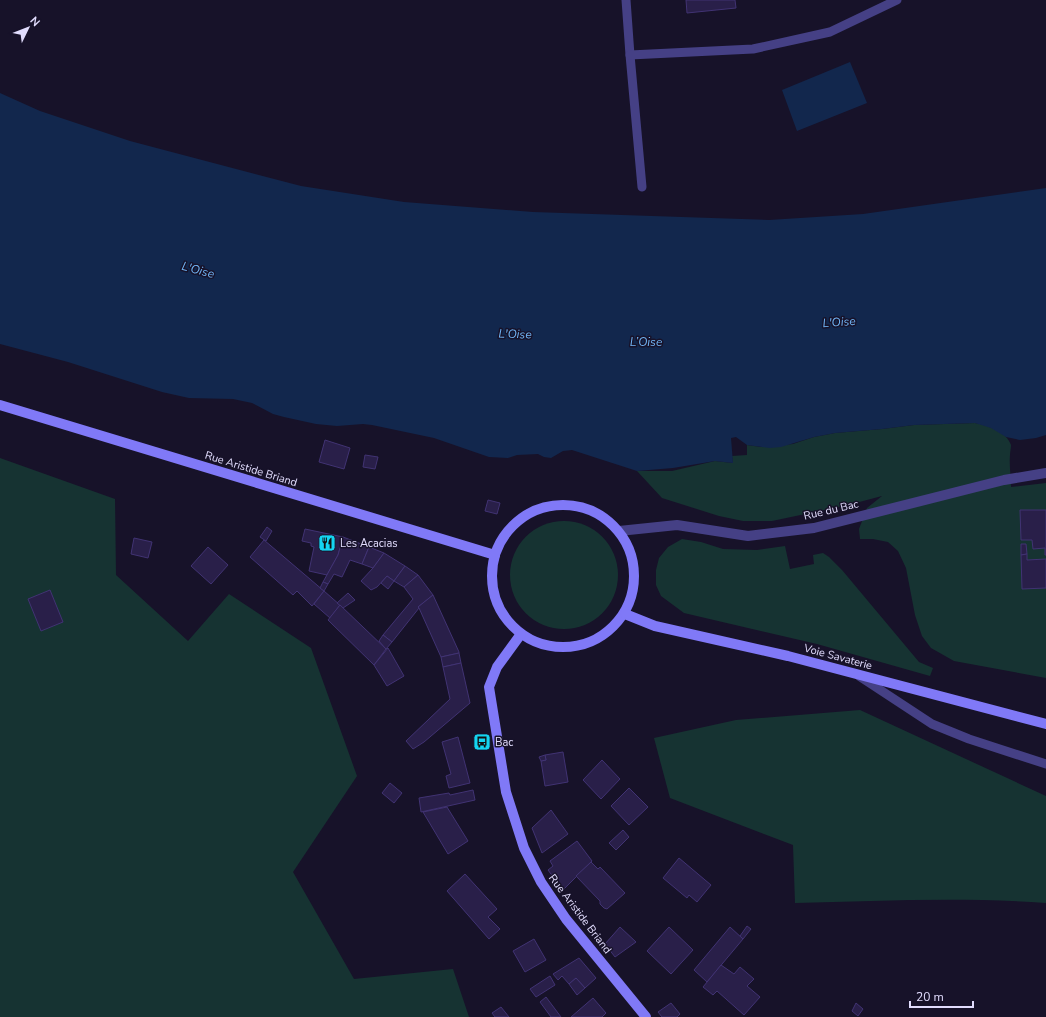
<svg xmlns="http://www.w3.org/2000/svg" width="1046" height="1017" viewBox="0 0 1046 1017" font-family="'Nunito Sans',sans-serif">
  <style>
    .green { fill: #163332 }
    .water { fill: #12274d }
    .building { fill: #291f49; stroke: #413373 }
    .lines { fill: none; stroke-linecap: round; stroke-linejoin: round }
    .lane { stroke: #454085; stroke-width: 9 }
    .street { stroke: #454085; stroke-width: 10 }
    .secondary { stroke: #8079f7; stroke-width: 10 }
    .labels { text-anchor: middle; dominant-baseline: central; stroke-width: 3; stroke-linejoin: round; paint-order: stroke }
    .street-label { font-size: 11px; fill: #e1dcfd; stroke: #171229 }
    .poi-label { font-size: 11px; fill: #e1dcfd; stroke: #171229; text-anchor: start }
    .water-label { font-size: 12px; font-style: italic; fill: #71b5f6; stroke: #171229 }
  </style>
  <rect width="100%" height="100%" fill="#171229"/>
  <g class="green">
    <path d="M975,423C987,425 1007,432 1011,445C1011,448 1010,452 1010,455C1009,465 1011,476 1011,487L1046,483V678L954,661L931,648L922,636L915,615L906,568L898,551L888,542L873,539H860L859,529L867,508L882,496L848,505L772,521H743L719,516L662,498L637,471H672L715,461L733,463L732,456L747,455V445L761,447L793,444L814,437L835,433L882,429L914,425Z"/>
    <path d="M0,458L115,499L116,575L188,641L229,594L311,648L357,776L293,872L354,979L453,969L469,1017H0Z"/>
    <circle cx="564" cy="575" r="54"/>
    <path d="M682,539L701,542L723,549L757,550L785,546L790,569L814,564L813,555L823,553L829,557L842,570L919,662L933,668L930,676L817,644L684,613L661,596L656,585V570L659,558L668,547Z"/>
    <path d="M860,710L1046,796V903C963,897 878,901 795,903L793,845L670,798L654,738L736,720Z"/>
  </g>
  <g class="water">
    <path d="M850,62L867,103L797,131L782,90Z"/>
    <path d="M0,93L40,111L130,141L301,186L404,202L533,212L769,220L863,214L1046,188V435L1036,438L1020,440L1006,437L991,428L975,423L914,425L882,429L835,433L814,437L781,447L770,448L747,445L736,437L731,438L733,463L715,461L673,468L637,471L572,450L563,451L551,458L544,457L538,454L517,455L508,458L489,457L434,438L372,425L363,424L337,426L316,424L284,417L273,414L252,403L233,399L189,398L162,392L68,362L0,344Z"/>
  </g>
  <g class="building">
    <path d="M686,0H735L736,8L687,13Z"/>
    <path d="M325,440L350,448L344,469L319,462Z"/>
    <path d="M365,455L378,457L375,469L363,467Z"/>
    <path d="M488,500L500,503L497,514L485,511Z"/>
    <path d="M1020,510H1046V555H1045V548L1033,549L1032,540H1021Z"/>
    <path d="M267,527L272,531L266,541L260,537Z"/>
    <path d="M305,529L343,537L338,555L327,575L309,571L314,547L311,546V543L302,541Z"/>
    <path d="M343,537L369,547L362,564L350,560L342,577L334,574L328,584L323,582L338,555Z"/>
    <path d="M134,538L152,542L148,558L131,554Z"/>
    <path d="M264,540L324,591L312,606L297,591L293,595L250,557Z"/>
    <path d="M1021,544H1026L1027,554L1021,555Z"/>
    <path d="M208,547L228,565L211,584L191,566Z"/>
    <path d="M369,547L384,553L373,568L362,564Z"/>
    <path d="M384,553L405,566L394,581L387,576L377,587L371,590L361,581L373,568Z"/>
    <path d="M1027,554V560L1046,559V588L1022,589L1021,555Z"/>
    <path d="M405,566L418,575L404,587L394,581Z"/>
    <path d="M418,575L433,595L418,607L419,608L392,642L383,635L413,599L404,587Z"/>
    <path d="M387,576L394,581L388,589L381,583Z"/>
    <path d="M323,582L328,584L324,591L320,588Z"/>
    <path d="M50,590L63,622L41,631L28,599Z"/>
    <path d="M324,591L340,605L330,618L314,604Z"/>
    <path d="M348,593L355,600L343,608L337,603Z"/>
    <path d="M433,595L459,652V653L441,657L419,608L418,607Z"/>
    <path d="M340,605L386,649L374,665L328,620Z"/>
    <path d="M383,635L392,642L386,649L379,641Z"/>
    <path d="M388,648L404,676L387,686L374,665Z"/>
    <path d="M459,653L461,663L443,667L441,657Z"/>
    <path d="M461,663L470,703L424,742L413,749L406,741L450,699L443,667Z"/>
    <path d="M458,737L470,783L449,788L446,776L451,774L442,742Z"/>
    <path d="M563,752L568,782L545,786L541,761L546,760L545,755Z"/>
    <path d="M545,755L546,760L541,761L539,757Z"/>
    <path d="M602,760L620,779L601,799L583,780Z"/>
    <path d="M390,783L402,793L394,803L382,793Z"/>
    <path d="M629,788L648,807L629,825L611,806Z"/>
    <path d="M473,790L475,800L421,812L419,798L449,793L450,795Z"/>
    <path d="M447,807L468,841L448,854L423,812Z"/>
    <path d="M551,810L568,834L542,853L532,828Z"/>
    <path d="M623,830L629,837L616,850L609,843Z"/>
    <path d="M577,841L592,861L563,890L548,870L553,866L550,861Z"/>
    <path d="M679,858L711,885L697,902L689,895L687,898L663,878Z"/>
    <path d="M591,862L598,869L600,867L625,893L607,909L604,908L600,904V901L576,876Z"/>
    <path d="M465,874L497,909L488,917L500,929L489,939L447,891Z"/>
    <path d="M747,926L751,929L743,939L740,936Z"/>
    <path d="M620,927L636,942L615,957L605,944Z"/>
    <path d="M669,927L693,950L671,974L647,951Z"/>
    <path d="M730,927L743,939L707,982L694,970Z"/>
    <path d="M534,939L546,960L525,972L513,951Z"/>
    <path d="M579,958L596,978L585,988L576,978L569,984L562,976L558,980L553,974Z"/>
    <path d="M721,965L734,974L740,967L754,979L747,986L760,997L744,1015L717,991L713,995L703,987Z"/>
    <path d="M550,976L555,985L536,997L530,989Z"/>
    <path d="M576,978L585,988L577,995L569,984Z"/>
    <path d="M546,997L561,1017H551L540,1002Z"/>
    <path d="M593,998L606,1013L602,1017H571Z"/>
    <path d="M671,1003L680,1014L677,1017H662L658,1012Z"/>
    <path d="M856,1003L863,1009L858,1016L852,1011Z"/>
    <path d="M501,1007L509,1017H495L492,1013Z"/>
  </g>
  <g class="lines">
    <g class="lane">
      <path d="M626,0L630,55L642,187"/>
      <path d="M630,55L753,49L830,32L897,0"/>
      <path d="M859,676L932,724L969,739L1046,764"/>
    </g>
    <path class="street" d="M619,531L677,525L748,536L814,528L1004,480L1046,473"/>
    <g class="secondary">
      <path d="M0,405L495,555"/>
      <circle cx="563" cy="576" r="71"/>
      <path d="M625,614L655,626L788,656L1046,724"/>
      <path d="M521,634L497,667L489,687L506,792L524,848L541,882L566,919L646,1017"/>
    </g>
  </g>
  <defs>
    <g id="restaurant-square" transform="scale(0.9)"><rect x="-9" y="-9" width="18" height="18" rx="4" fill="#14d5f1" stroke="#171229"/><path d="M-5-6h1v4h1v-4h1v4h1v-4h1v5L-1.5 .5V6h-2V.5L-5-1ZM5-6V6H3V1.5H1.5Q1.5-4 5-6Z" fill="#111"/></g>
    <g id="bus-square" transform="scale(0.9)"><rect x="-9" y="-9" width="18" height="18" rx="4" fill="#14d5f1" stroke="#171229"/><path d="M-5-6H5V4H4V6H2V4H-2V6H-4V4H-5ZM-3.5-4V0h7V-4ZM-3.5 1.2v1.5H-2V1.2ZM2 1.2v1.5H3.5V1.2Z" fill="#111"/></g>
  </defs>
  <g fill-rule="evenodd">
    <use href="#restaurant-square" x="327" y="543"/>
    <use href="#bus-square" x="482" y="742"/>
  </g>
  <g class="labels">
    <g class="street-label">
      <text transform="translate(251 469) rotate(17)">Rue Aristide Briand</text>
      <text transform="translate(831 510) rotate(-13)">Rue du Bac</text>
      <text transform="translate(838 657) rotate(15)">Voie Savaterie</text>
      <text transform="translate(580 914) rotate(53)">Rue Aristide Briand</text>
    </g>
    <g class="poi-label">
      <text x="340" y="543">Les Acacias</text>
      <text x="495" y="742">Bac</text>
    </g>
    <g class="water-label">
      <text transform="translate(198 270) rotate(15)">L'Oise</text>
      <text transform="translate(839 322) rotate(-4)">L'Oise</text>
      <text transform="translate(515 334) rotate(2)">L'Oise</text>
      <text x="646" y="342">L’Oise</text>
    </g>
  </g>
  <g transform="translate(28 28) rotate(47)" stroke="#171229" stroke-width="3" paint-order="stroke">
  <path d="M0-3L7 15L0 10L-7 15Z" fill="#e1dcfd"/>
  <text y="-6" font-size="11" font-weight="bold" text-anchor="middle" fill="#e1dcfd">N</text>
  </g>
  <path d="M910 1001v6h63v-6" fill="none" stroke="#e1dcfd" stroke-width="2"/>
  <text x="916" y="1001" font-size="12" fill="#e1dcfd" stroke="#171229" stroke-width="3" paint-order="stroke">20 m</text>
</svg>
